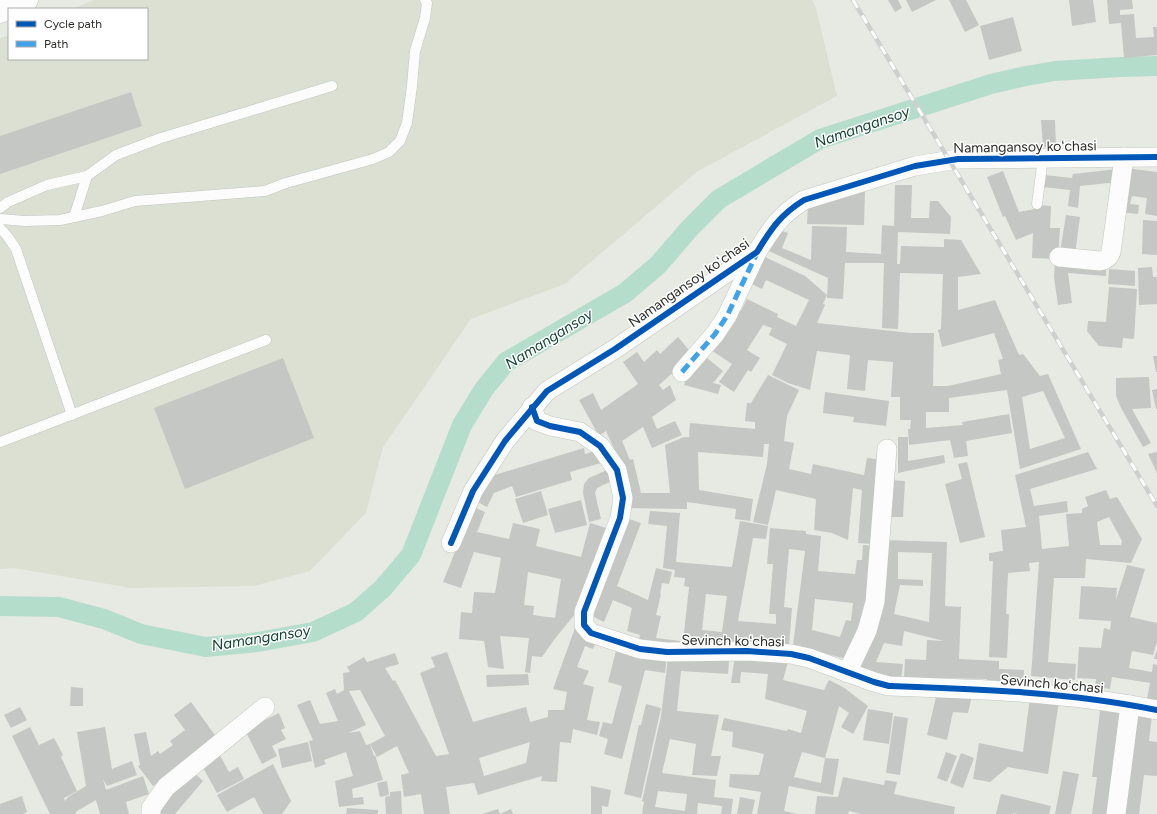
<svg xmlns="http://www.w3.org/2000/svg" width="1157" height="814" viewBox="0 0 1157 814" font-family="Figtree,sans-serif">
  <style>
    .built { fill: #dbe0d3 }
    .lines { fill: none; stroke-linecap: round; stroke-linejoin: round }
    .canal { stroke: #b5ddcb; stroke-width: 20 }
    .building { fill: #c4c7c3; fill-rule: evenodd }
    .lane-casing { stroke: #c3c6c0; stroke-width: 11 }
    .street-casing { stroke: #c3c6c0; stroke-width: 20 }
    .primary-casing { stroke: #c3c6c0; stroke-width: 23 }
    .lane { stroke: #fbfcfb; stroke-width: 10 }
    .street { stroke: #fbfcfb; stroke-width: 19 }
    .primary { stroke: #fbfcfb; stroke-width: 22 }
    .rail-casing { stroke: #cfd0ce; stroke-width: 4.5 }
    .rail { stroke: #fff; stroke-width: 3; stroke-dasharray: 9; stroke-linecap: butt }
    .quiet { stroke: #3ea3eb; stroke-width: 5; stroke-dasharray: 10 5; stroke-linecap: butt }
    .cycleway-casing { stroke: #fff; stroke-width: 8 }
    .cycleway { stroke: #0057b8; stroke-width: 6 }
    .labels { text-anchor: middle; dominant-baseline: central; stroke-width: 3; stroke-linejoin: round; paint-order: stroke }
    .street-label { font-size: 14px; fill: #2a2c27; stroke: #fff }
    .water-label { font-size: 15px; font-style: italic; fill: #144334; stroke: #fff }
  </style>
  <rect width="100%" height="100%" fill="#e7eae3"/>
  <path class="built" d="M94,0H812L816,8L837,96L698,171L565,284L471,319L383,447L366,513L310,571L254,586L131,588L14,568L0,569V38L9,35V59H147V9H72Z"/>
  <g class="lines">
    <path class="canal" d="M0,606L59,607L104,619L141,634L206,647L258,642L313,632L356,612L383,588L411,555L462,425L484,389L506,362L625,293L658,265L689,229L719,199L820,139L991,84L1026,76L1055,71L1121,67L1157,66"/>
  </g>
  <g class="building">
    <path d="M888,0H898L902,8L895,12Z"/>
    <path d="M906,0H936L912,12Z"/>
    <path d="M949,0H966L979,25L965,32Z"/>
    <path d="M1069,0H1093L1096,22L1072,26Z"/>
    <path d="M1107,0H1132L1133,9L1120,10V15L1134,14L1136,38L1154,37L1153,27H1157V55L1124,58L1121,23L1109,24Z"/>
    <path d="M1013,17L1022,51L989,60L980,26Z"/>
    <path d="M131,92L142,126L0,174V136Z"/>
    <path d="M1041,120H1055L1056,147H1043Z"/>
    <path d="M1125,168L1157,172V216L1145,214L1147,198L1132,196L1130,204L1139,205L1138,214L1119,212Z"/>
    <path d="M1117,169L1118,182L1080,186L1078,208L1068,206L1070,190L1043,187L1045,175L1072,178L1073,174Z"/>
    <path d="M1003,171L1019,212L1039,208V205L1051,206L1050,228H1060L1058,259L1032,258L1033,233L1016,240L1005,216L1003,217L987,177Z"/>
    <path d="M895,185H912L911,218H929L930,201H938L951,217L950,234L898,232L897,264H900L901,246L944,247V239L961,240L981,274L958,277V310L995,300L1019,355L1023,354L1040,376L1048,374L1081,449L1020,469L1007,390L949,398V412H926V428L963,425L962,422L1009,414L1012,433L966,441L968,456L954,458L950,440L909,445L908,429H910L911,420H900V397H891L893,362L868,360L865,391L847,389L850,355L817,351L810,390L788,383L772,375L787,344L769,335L772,328L763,325L747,350L760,358L751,372L748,370L734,392L719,382L732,364L711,350L738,309L741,311L747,299L778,314L777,317L796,326L809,300L766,280L762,289L748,282L761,255L805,276L827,295L823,304L825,305L817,323L911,333H934L933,386H948L1001,374L998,360L1003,359L994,333L942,347L938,330L941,329L943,274L900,273L898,329L882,328L884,263H845L843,299L827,298L828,278L762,248L777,229L788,233L782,248L811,260L812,226L847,227L846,252L881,254L882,225L894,226ZM1043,391L1065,438L1030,449L1022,397Z"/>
    <path d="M865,190L864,225L807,224L808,204Z"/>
    <path d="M1066,215L1080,217L1075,254L1060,252Z"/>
    <path d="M1143,220L1157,221V255L1142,254Z"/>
    <path d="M1055,261L1106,264V276L1068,273L1072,303L1058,305L1054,277Z"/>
    <path d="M1152,267L1153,277H1157V304L1139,305L1138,268Z"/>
    <path d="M1109,269L1135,271V286L1108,284Z"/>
    <path d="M1109,287L1137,289L1134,339L1123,338L1122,348L1099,346L1087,331L1088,321L1106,322Z"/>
    <path d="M678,337L693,355L659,385L663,390L670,385L676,400L652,417L657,429L675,421L682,435L652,448L643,427L622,441L630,460L633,459L641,493H670L665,445L684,437H689L690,423L755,429V422L745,421L747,403H751L768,375L799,390L787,416L784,441L794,443L789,469L811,474L813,464L864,475L867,458L884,460L871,544L858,543L862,490L853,488L848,540L832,533L814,530L816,499L776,490L768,525L753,522L767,464L769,444H764L763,457L698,452L699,490L753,499L750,521L735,519L736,509L687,502V509L627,508L621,464L606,431L599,436L579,400L593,393L601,410L638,384L623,362L637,352L644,362L657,350L660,354Z"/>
    <path d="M702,354L723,371L713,383L721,385L718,394L684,385L687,375Z"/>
    <path d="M1153,356H1157V372H1156Z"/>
    <path d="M283,358L314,438L185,489L154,408Z"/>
    <path d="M1149,377L1151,408L1132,409L1151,443L1143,447L1121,408L1116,396V378Z"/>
    <path d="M1157,389V409H1156L1152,390Z"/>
    <path d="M825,392L889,401L886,426L853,422L854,417L823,413Z"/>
    <path d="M898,437H908V461L944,455L945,463L898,473Z"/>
    <path d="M584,448L585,454L598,450L601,463L570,472L572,480L516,497L512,486L494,493L487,507L476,501L488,477Z"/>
    <path d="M1088,452L1097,469L1030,489L1034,506L1067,501L1068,512L1039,516L1042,549L1069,546L1066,514L1082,513V509L1088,506L1085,497L1106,490L1110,499L1117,497L1142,539L1131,563L1086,559L1085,578H1054L1048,662L1076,664L1075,680L1031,676L1039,562L1029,563L1030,571L1008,573L1006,614H1009L1007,658L989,657L993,561H989V553L1003,551L1001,530L1026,527L1015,475ZM1109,517L1122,541L1121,545H1100L1097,522Z"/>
    <path d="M1157,452V473L1148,454Z"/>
    <path d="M967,462L985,537L960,543L945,484L962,479L958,464Z"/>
    <path d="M607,470L612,481L597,488L595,493L601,519L589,522L583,493L584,484L589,478Z"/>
    <path d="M888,480L905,481L903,517H886Z"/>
    <path d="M541,491L548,515L523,523L515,499Z"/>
    <path d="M581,500L587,525L555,533L548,509Z"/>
    <path d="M473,507L485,512L477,532L509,539L513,523L540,529L536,546L581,557L590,523L606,528L575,614L554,640L542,657L532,656L530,673L525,672L529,638L500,636L504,669L488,667L484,641L459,639L461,612L472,613L474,592L495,593L501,558L474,552L461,588L443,582ZM528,572L561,579L555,618L533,615L534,606L524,605Z"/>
    <path d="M650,511L680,513L676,562L732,567L740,521L768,526L766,539L753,538L738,621L776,624V614H769L773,564H767L770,528L806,531V534L821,536L818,571L855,574L857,560H862L863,545L875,546L872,584L850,660L793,645L805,551L789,549L784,607L792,608L789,646L727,642V647L683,642L689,587L684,586L685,578L674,577L675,570L663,568L667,526L648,524ZM706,594L727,596L722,632L702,630ZM815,599L853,603L851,621L846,620L840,637L812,630Z"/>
    <path d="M626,518L641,523L617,586L648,600L656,568L672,572L669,584L662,583L660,594H661L656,615L661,616L656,638L680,641L679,650L638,644L640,635L627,631L632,608L613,600L604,622L588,614Z"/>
    <path d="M881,540L947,542L945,606L961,607L959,659L999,661V669L1024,670L1023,685L987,683V679L942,678V681L904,679L905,659L926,660L927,640L944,641L904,631L902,646L884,643L876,662L903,664L901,680L854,666ZM898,552L932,553L929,622L894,614L900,585L923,586V580L898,579Z"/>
    <path d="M1127,565L1145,569L1130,617L1157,623V642L1153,655L1132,651L1129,668L1152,672L1153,664L1157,665V701L1147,699L1150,683L1112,677L1110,689L1095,687L1096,679L1077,678L1079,647L1101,648L1104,628L1110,630L1111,621L1079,619L1081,586L1117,588L1116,600Z"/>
    <path d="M575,628L598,637L593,649L585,646L577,667L589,671L583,684L594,687L587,720L600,722L597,735L573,729L571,743L560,742L557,782L541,781L542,776L478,795L474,783L446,787L450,814H424L421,794L404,797L401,775L409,773L397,746L377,757L370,744L385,736L360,690L349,691L366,725L348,733L360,731L366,745L370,744L374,756L375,755L383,780L352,789L353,798L363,797L364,804L339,807L335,781L353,776L346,752L324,760L326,764L315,768L309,741L313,740L297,705L310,700L320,724L338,721L326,693L335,689L337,694L344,690L343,673L350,672L347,667L364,657L367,662L395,653L399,664L385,668L393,681L395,680L436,756L449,754L420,673L435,667L431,657L447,652L473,722L526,707L530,722L548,717V710H564L567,692L553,689ZM530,742L526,763L484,776L479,758Z"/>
    <path d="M617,647L667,655L665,673L645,670L622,759L604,754L608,739L599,736L603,722L612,724L622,686L608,682Z"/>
    <path d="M1157,650V659H1154Z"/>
    <path d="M735,656L788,662L783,680L824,690L829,680L843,687L868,706L853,734L841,727L849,713L839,706L825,758L839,759L833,795L789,786L784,811L797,814H757L761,792L729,787L730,774L759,775L764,754L732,747L733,732L721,730L724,718L787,731L788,729L801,733L807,711L765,699L768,674L741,672L740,683H731ZM802,752L825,758L821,783L794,777Z"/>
    <path d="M668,658L729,661L728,674L681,671L677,711L719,715L711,756H721L717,776L692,775L696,744L670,739L662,773L716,780L714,797L733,799L731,814H721L722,806L698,803L697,814H642L644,802L642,801L661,716ZM658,791L687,794L685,811L655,807Z"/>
    <path d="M528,674L529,685L487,687L486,675Z"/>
    <path d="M71,687L83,688V706H70Z"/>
    <path d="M937,693L972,696L968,713L953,712L947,740L927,735Z"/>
    <path d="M1030,697L1059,701L1048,774L1008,767L990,782L973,779L979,743L1023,752Z"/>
    <path d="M191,702L217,738L153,786L138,766L140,765L134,734L146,732L151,756L158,751L160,754L173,745L170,741L185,730L174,715Z"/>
    <path d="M1101,703L1122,705L1111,814H1092L1097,777H1092Z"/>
    <path d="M646,704L661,708L641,798L624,794L639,725H641Z"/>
    <path d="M20,707L27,720L11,728L4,715Z"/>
    <path d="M868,709L893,713L889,744L863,740Z"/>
    <path d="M279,713L285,728L281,730L286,739L272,746L277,756L262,764L245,730Z"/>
    <path d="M1133,713L1152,715L1149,741L1157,742V776L1144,775L1139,814H1120Z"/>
    <path d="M894,716L908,718L900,775L886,773Z"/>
    <path d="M30,727L39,745L54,738L63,755L61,757L77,791L64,798L65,801L68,797L86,786L77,732L105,727L112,769L132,761L137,775L107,786L103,779L106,790L143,776L149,794L126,802L129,814H100L96,800L77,811L75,814H50L12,736Z"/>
    <path d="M308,742L312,761L282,768L278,749Z"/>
    <path d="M218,752L229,772L238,767L244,779L217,793L200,762Z"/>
    <path d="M946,752L957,756L947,782L937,778Z"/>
    <path d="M961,753L974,758L963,788L950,783Z"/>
    <path d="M273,764L291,801L282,814H263L254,797L227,812L217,795Z"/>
    <path d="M190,769L203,781L175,814H155Z"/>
    <path d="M1063,771L1079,774L1071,814H1055Z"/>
    <path d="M843,777L884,785L885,780L897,782L894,794L955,807L954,814H861L849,811L848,814H815L817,796L838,797Z"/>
    <path d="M387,781L389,795L380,797L377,783Z"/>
    <path d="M591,786L611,790L608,807L602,806V814H591Z"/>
    <path d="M401,791L402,814H386L385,797L390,796V792Z"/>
    <path d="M1001,794L1051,806L1049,814H1018L1013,813V814H996Z"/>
    <path d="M22,796L27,812L23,814H0V804Z"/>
    <path d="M740,797L755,800L752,814H737Z"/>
    <path d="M347,808L378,810V814H346Z"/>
    <path d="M498,809L500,814H482Z"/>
    <path d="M511,809L513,814H500Z"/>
  </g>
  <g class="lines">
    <g class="lane-casing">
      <g id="lane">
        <path d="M1037,204L1043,158"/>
        <path d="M0,208L8,202L47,185L87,176L116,155L161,138L332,86"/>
        <path d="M74,217L87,176"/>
        <path d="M0,219L25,221L60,220L102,211L135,201L265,191L286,183L373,159L389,152L400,141L407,123L412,86L415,51L425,18L427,3L425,0"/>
        <path d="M0,228L8,237L16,249L72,415"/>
        <path d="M0,442L266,340"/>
      </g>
    </g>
    <g class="street-casing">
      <g id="street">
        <path d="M1059,257L1100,261C1106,260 1109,258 1111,252L1124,157"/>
        <path d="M682,372L715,334L727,316L757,252"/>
        <path d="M532,407L537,421L550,426L580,432L600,446L617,470L623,498L620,518L584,612V625L591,633L640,649L667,652L747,651L791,654L809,658L874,682L889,686C978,689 1069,692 1157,710"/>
        <path d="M451,543L473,491L505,441L547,391L615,349L757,252C771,229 780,215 804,200L915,166L958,159L1157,157"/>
        <path d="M847,673L867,631L875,602L887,449"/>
        <path d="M151,814V808L166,787L265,707"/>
        <path d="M1116,814L1130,705"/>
      </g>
    </g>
    <g class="primary-casing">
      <path id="primary" d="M0,12L27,0"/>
    </g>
    <use href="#lane" class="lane"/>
    <use href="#street" class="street"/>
    <use href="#primary" class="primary"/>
    <g class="rail-casing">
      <path id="rail" d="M853,0L1157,506"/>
    </g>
    <use href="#rail" class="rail"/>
    <path class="quiet" d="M682,372L715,334L727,316L756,255"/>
    <g class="cycleway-casing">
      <g id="cycleway">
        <path d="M532,407L537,421L550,426L580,432L600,446L617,470L623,498L620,518L584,612V625L591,633L640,649L667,652L747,651L791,654L809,658L874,682L889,686C978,689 1069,692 1157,710"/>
        <path d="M451,543L473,491L505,441L547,391L615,349L757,252C771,229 780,215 804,200L915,166L958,159L1157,157"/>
      </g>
    </g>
    <use href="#cycleway" class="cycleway"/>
  </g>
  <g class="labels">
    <g class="street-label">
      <text transform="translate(1025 147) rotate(-1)">Namangansoy koʻchasi</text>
      <text transform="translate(689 283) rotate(-35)">Namangansoy koʻchasi</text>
      <text transform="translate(733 641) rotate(1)">Sevinch koʻchasi</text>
      <text transform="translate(1052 684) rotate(5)">Sevinch koʻchasi</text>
    </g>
    <g class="water-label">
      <text transform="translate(862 127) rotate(-19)">Namangansoy</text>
      <text transform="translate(549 339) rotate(-32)">Namangansoy</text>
      <text transform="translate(261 638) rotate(-9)">Namangansoy</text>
    </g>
  </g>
  <rect x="8" y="8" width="140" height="52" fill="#ffffff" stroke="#aaaba9"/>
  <rect x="16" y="21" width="20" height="6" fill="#0057b8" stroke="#aaaba9"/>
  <text x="44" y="28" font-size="12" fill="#2a2c27">Cycle path</text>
  <rect x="16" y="41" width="20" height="6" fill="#3ea3eb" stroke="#aaaba9"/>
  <text x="44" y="48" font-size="12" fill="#2a2c27">Path</text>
</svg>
